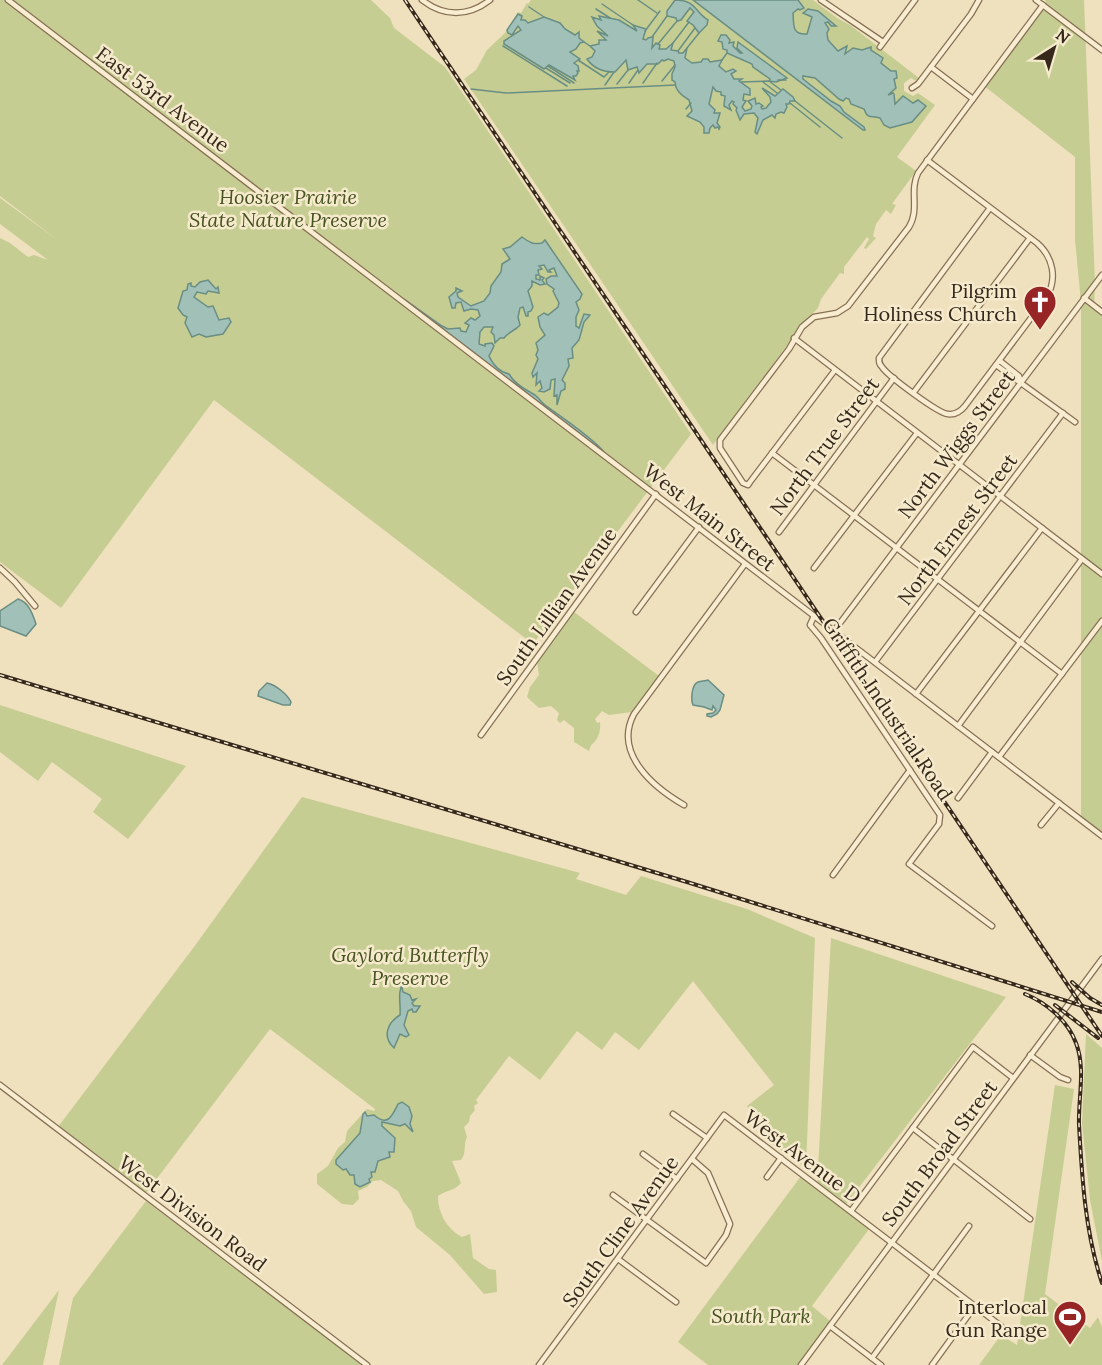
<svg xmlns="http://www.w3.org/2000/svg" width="1102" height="1365" viewBox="0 0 1102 1365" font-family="Lora,serif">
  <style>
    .green { fill: #c6cd92 }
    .water { fill: #a1c0b7; stroke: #698e84; stroke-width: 1.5 }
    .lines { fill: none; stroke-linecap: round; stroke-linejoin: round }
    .stream { stroke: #698e84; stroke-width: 1.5 }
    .minor-casing { stroke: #877056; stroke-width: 7 }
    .minor { stroke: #f9edd1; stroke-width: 4.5 }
    .rail-casing { stroke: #36281b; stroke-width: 4 }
    .rail { stroke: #f6eacd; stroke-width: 1.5; stroke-dasharray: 4.5; stroke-linecap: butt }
    .labels { text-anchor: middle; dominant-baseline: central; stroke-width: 5; stroke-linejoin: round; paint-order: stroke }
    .street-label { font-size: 20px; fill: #36281b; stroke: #f6eacd }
    .park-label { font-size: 20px; font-style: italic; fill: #475321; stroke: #f6eacd }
    .poi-label { font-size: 20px; fill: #36281b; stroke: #f6eacd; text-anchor: end }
  </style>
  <rect width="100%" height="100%" fill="#efe0be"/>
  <g class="green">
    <path d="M0,0H371L390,18L394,28L445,67L691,434L533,644L214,400L61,608L0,562V238L10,243L28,257L34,255L48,260L0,224V198L59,241L0,196Z"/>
    <path d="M531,0H813L837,18L850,25L919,78L916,81L911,78L904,83V91L913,96L918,93L935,105L897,157L916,171L892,204L896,205L891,214L886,210L876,224L873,236L876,238L866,249L864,248L869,239L867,237L844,267V274L840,273L821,299L818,308L805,321L713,445L464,79L476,70L487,50L505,33L518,12L521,13L527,3L528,4Z"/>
    <path d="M1045,0H1084L1095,284L1094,307L1102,312V836L1081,820V302L1075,240V157L983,85L1046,2Z"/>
    <path d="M574,612L659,676L632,712L609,715L602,711L595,719L597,723L600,722C601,731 598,740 591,745L589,751L574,742V728L564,720L560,723L557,720L559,713L551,706L539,708L527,697L530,687L539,675L537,662Z"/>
    <path d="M0,705L186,766L128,839L93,812L102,799L52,762L38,781L0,752Z"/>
    <path d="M302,797L580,873L576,879L626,895L641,876L747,909L815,938L806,1168L764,1138L747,1106L774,1085L693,981L639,1050L615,1032L602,1050L577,1031L540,1080L509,1056L476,1100L478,1103L474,1106L475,1110L470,1116L469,1122L464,1127L467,1137C463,1145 467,1152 461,1160L452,1161L461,1183C455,1191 446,1190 438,1196C438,1213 447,1229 462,1237L470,1234L473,1258L489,1269L496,1270L497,1292L484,1294L450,1255L416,1227L411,1211L403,1201L398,1191L381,1180L373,1181L367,1187L358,1191L359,1199L353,1205L342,1204L317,1184V1174L328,1166L338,1148L345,1142L347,1131L367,1109L374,1111L375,1109L270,1029L146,1193L58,1127L194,947Z"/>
    <path d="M831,938L1006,997L843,1208L869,1229L812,1306L830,1321L799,1365H708L678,1342L801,1176L826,1195L817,1186Z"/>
    <path d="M1086,1034L1102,1048V1261L1090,1200L1082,1123Z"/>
    <path d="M1055,1085L1074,1089L1045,1294L1090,1328L1098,1317L1102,1327V1365H979L1001,1335L1017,1345Z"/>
    <path d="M146,1201L238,1271L240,1269L362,1365H59L73,1298Z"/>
    <path d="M59,1290L43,1365H2Z"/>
  </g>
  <g class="water">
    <path d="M675,0C697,0 694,12 708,20L707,25L699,33L693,25L687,21L694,12L690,8L681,20L677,21L676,18L667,16V11Z"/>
    <path d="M693,0H798L804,8L800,10L798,9L793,13C794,24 791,35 807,34L812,17L803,13L808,9L818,11L836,26H831L828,22L825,23L829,29L827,33L828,40L838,51L847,46L845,54L853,48L862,50L871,47V50L883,58L881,63L891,71H896L897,78L894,79L896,88L888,95L893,93L894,94L895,104L903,96L913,103L918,100L926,106L912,122L890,128L884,125L880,118C871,115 868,120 864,109L851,104L849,99L846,98L843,101L839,99L815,78L803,76V79L831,101L840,106L844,112L864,127L865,130H863Z"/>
    <path d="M518,14L522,16L521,20H525L528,23L544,17L560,23L565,29L575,35L579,32V38L584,42L580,43L576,49L570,52L580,59L574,63L578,66L579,71H577L578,73L576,76H573L575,80L549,65L544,69L504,44V41L521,30L518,26L512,35L508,33L507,30Z"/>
    <path d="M599,16L619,20L637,31L633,25L646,29L643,39L646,40L648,38L653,37L652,48L656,43L660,45L659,49H666L673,43L671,50L678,51L679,53H683L687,48L685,58L692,63L701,62L703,59H708L710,62L722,60L719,66L726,72L733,69L736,71L731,74L734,79H742L739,81L750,89V95L744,94L743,100L746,101L742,107L745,111L751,109L752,106L748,101L755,98L756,104L759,103L763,106L761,107L762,109L766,108L771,102L770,97L762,88L775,96L783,89L793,97L795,101H790L789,104H786L787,107L784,113L781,112L776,114L775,118L772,115L763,120L757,134L755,132L758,118L754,113L744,114L740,120L736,110L737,108L733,104L734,102L732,101L729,105L731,110L724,106L725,96L721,95V92L716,91L713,87L709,104L715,110L714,113H720L717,123L720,127L719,129L718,127L715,128L713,125L710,128L709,133H704V127L700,122L687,116L692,111L689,100C682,96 675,91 675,82L672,80V74L675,67L674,61L668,59L664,61L662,60L658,64H647L639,73L637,67L628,70L626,60L615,72C604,72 593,68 587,59L592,57L595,51L590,46L599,44V40H606L597,31L608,36L597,26L592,17L601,20Z"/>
    <path d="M721,35H726L730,40L729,43L734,42L733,46L740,53H742L737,48L738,42L787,78L776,82L769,81L770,79L753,67L752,64L727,53V50L723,49L722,42L718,41Z"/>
    <path d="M522,237C529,242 533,245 542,243L545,240L582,294L580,299L576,302L579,310L576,317V326L579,328L584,314L590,315L584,322L579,340L572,348L573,358L568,359L569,366L562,380L565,383V389L561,391L557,405V395L554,396L555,379L551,380L550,389L544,392L539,391L542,388L540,381L536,385L537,373L533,377L532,373L538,359L536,355L538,350L536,343L545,335L540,327L538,317L544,313L548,315L558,307L559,303L553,291L554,289L547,284L546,279L551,276H557L554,268L549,270L551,272H548L544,265L539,266L542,269L538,270L539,275H536V279L540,280V276L544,278L542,280L545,284L540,285L532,281V286L528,291L533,307L531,311L528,312V316H526L523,307L520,308L518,317L520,325C515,331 508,332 504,338H500L495,343L494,335L491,332L493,327H484L480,332L479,344L485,346V344L492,343L494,346L489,356C493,365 500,372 509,374C515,384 526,390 535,395C539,398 541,402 545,405C560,416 593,438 604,452L404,299L442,326L448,329L460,328L461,331L466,332L469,325L465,323L471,318L475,320L480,316L478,310L471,309L464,311L461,302L456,303L455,308H452L449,297L456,291V288L462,291L457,293L458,297L471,306L484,301L490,293L491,286L501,272L502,264L510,259L503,249L510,247Z"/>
    <path d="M208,280L216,289L218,287L219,293L208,291L206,294L197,292L194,297L208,307L213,306L219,320L229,318L231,322L223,334L206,337L199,334L192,337L185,323L187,317L183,315L178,308L183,291L187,290L188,284L191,283V286L195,287L200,282Z"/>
    <path d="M18,599C29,602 33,615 36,624L26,636L0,626V611Z"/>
    <path d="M708,680L724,695L720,710L717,714L711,717L707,716V714L713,713L716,710L713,706L712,710L704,707L693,705C691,700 691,685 698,682C701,681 705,681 708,680Z"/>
    <path d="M267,683C276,685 287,694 291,702L290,705H283L258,696L259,691Z"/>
    <path d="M403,982L402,988L403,992L410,995L412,1000L416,999L412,1003L414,1006H420L416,1012H413L412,1009L408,1011L404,1025L409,1035L406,1037L400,1034L394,1048C382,1037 387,1023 400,1015C401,1002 397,994 403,982Z"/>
    <path d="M402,1102L409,1107L412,1116L410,1124L413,1132L405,1124L400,1126L382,1122V1126L395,1138L394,1152H389L390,1157L378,1161L375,1172H371L372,1177L369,1179L370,1182L360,1187L355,1184L354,1175H350L346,1169L343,1170L336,1164V1160L360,1133L363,1114L365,1112L367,1116L374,1115C388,1127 392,1116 398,1104Z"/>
  </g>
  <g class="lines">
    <g class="stream">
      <path d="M638,0L657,13"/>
      <path d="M602,4L633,25"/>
      <path d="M529,7L544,17"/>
      <path d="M596,9L610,18"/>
      <path d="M645,31L660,11"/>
      <path d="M652,37L667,16"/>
      <path d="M584,42L590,46"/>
      <path d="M673,43L689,22"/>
      <path d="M658,44L677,21"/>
      <path d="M503,46L567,86"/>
      <path d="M687,48L699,33"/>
      <path d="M678,51L695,28"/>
      <path d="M578,60L604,77L609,72"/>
      <path d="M722,60L727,53"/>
      <path d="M548,66L574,83"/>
      <path d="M546,68L570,83"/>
      <path d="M778,80H786"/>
      <path d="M662,81L675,65"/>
      <path d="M741,82L769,81L781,90"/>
      <path d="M763,82L777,93"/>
      <path d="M629,83L638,70"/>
      <path d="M643,83L657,63"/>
      <path d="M617,84L628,70"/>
      <path d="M605,85L614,72"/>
      <path d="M471,89L506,93L675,85"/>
      <path d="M795,101L842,138"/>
      <path d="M790,103L820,127"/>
      <path d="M686,109L691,103"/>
    </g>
    <g class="minor-casing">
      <g id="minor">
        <path d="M8,0L1102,836"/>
        <path d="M422,0C444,17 468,17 490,0"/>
        <path d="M821,0L883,42"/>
        <path d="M1036,0L1102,50"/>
        <path d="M880,47L915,0"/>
        <path d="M931,67L973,99"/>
        <path d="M912,88L918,84L971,14L979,0"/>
        <path d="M927,160L1037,243C1053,257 1058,279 1046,298L965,406C961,411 955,415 948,414C939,414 888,376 882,367C879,364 879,362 879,358L990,208"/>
        <path d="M1084,298L1102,312"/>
        <path d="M794,338L1102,574"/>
        <path d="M1000,361L1019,376L1021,382"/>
        <path d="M996,365L1075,422"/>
        <path d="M835,370L750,482L748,485L743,483L720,448V440L789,349L802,327L814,317L837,313L848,306L909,227C920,209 909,191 918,173L1043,5"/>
        <path d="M914,392L1030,238"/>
        <path d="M772,453L1062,674"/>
        <path d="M779,532L894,378"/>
        <path d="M0,568L15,582L35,606"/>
        <path d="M814,568L917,433"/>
        <path d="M636,612L699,527"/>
        <path d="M814,616L810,625L821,638L940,815L939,824L909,864L992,926"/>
        <path d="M834,631L1102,275"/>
        <path d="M875,662L1063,413"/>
        <path d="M916,694L1042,528"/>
        <path d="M958,726L1082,559"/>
        <path d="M481,735L656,494"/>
        <path d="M999,757L1102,621"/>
        <path d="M958,798L992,752"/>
        <path d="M684,805C653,787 613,753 634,714L745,564"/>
        <path d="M1041,825L1059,803"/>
        <path d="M833,875L910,770"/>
        <path d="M1030,1055L1060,1077L1068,1080"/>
        <path d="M0,1085L367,1365"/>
        <path d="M673,1114L707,1138"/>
        <path d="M913,1128L1030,1219"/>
        <path d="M643,1154L677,1179"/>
        <path d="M767,1177L781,1158"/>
        <path d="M613,1195L706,1263L726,1235L730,1224L708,1173L692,1159"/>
        <path d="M851,1211L973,1047L1013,1078"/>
        <path d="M618,1259L676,1302"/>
        <path d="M830,1326L881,1365"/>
        <path d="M872,1358L969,1226"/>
        <path d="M539,1365L724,1115L1001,1326"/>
        <path d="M801,1365L1102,959"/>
        <path d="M932,1365L975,1306"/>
      </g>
    </g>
    <use href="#minor" class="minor"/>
    <g class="rail-casing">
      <g id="rail">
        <path d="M405,0L1102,1036"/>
        <path d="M0,675L687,882L1102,1012"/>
        <path d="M1072,982L1090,998L1102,1005"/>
        <path d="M1025,994C1047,1003 1068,1021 1076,1043C1086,1069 1078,1098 1079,1125C1082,1178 1085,1232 1102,1283"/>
        <path d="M1055,1005L1098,1038"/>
      </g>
    </g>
    <use href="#rail" class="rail"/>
  </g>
  <defs>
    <g id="church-pin" transform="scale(1.725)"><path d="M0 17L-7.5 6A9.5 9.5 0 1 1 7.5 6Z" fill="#972526" stroke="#f6eacd"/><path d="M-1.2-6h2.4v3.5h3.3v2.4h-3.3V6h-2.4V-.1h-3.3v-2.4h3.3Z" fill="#fff"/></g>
    <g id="stadium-pin" transform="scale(1.725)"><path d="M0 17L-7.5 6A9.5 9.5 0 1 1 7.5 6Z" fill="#972526" stroke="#f6eacd"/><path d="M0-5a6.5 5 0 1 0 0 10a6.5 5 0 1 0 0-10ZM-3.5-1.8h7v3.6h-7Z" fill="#fff"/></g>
  </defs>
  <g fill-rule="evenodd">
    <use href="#church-pin" x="1040" y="302"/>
    <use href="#stadium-pin" x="1070" y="1317"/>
  </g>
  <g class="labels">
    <g class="street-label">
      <text transform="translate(163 99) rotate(37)">East 53rd Avenue</text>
      <text transform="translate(956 444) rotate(-53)">North Wiggs Street</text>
      <text transform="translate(824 446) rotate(-53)">North True Street</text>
      <text transform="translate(710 517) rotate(38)">West Main Street</text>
      <text transform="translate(957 529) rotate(-53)">North Ernest Street</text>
      <text transform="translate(556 606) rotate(-54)">South Lillian Avenue</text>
      <text transform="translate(888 709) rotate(56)">Griffith Industrial Road</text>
      <text transform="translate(939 1153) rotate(-53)">South Broad Street</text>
      <text transform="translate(803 1156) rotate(37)">West Avenue D</text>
      <text transform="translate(193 1213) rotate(37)">West Division Road</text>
      <text transform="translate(620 1231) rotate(-54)">South Cline Avenue</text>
    </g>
    <g class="park-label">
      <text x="288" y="196">Hoosier Prairie<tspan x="288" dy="23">State Nature Preserve</tspan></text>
      <text x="410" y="954">Gaylord Butterfly<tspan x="410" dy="23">Preserve</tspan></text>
      <text x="761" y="1315">South Park</text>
    </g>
    <g class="poi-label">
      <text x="1017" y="290">Pilgrim<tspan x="1017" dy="23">Holiness Church</tspan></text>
      <text x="1047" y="1306">Interlocal<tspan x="1047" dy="23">Gun Range</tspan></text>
    </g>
  </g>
  <g transform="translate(1054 48) rotate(37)" stroke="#f6eacd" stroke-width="4.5" paint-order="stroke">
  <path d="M0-4.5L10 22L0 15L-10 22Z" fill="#36281b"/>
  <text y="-9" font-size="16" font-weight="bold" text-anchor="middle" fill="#36281b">N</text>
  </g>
</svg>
